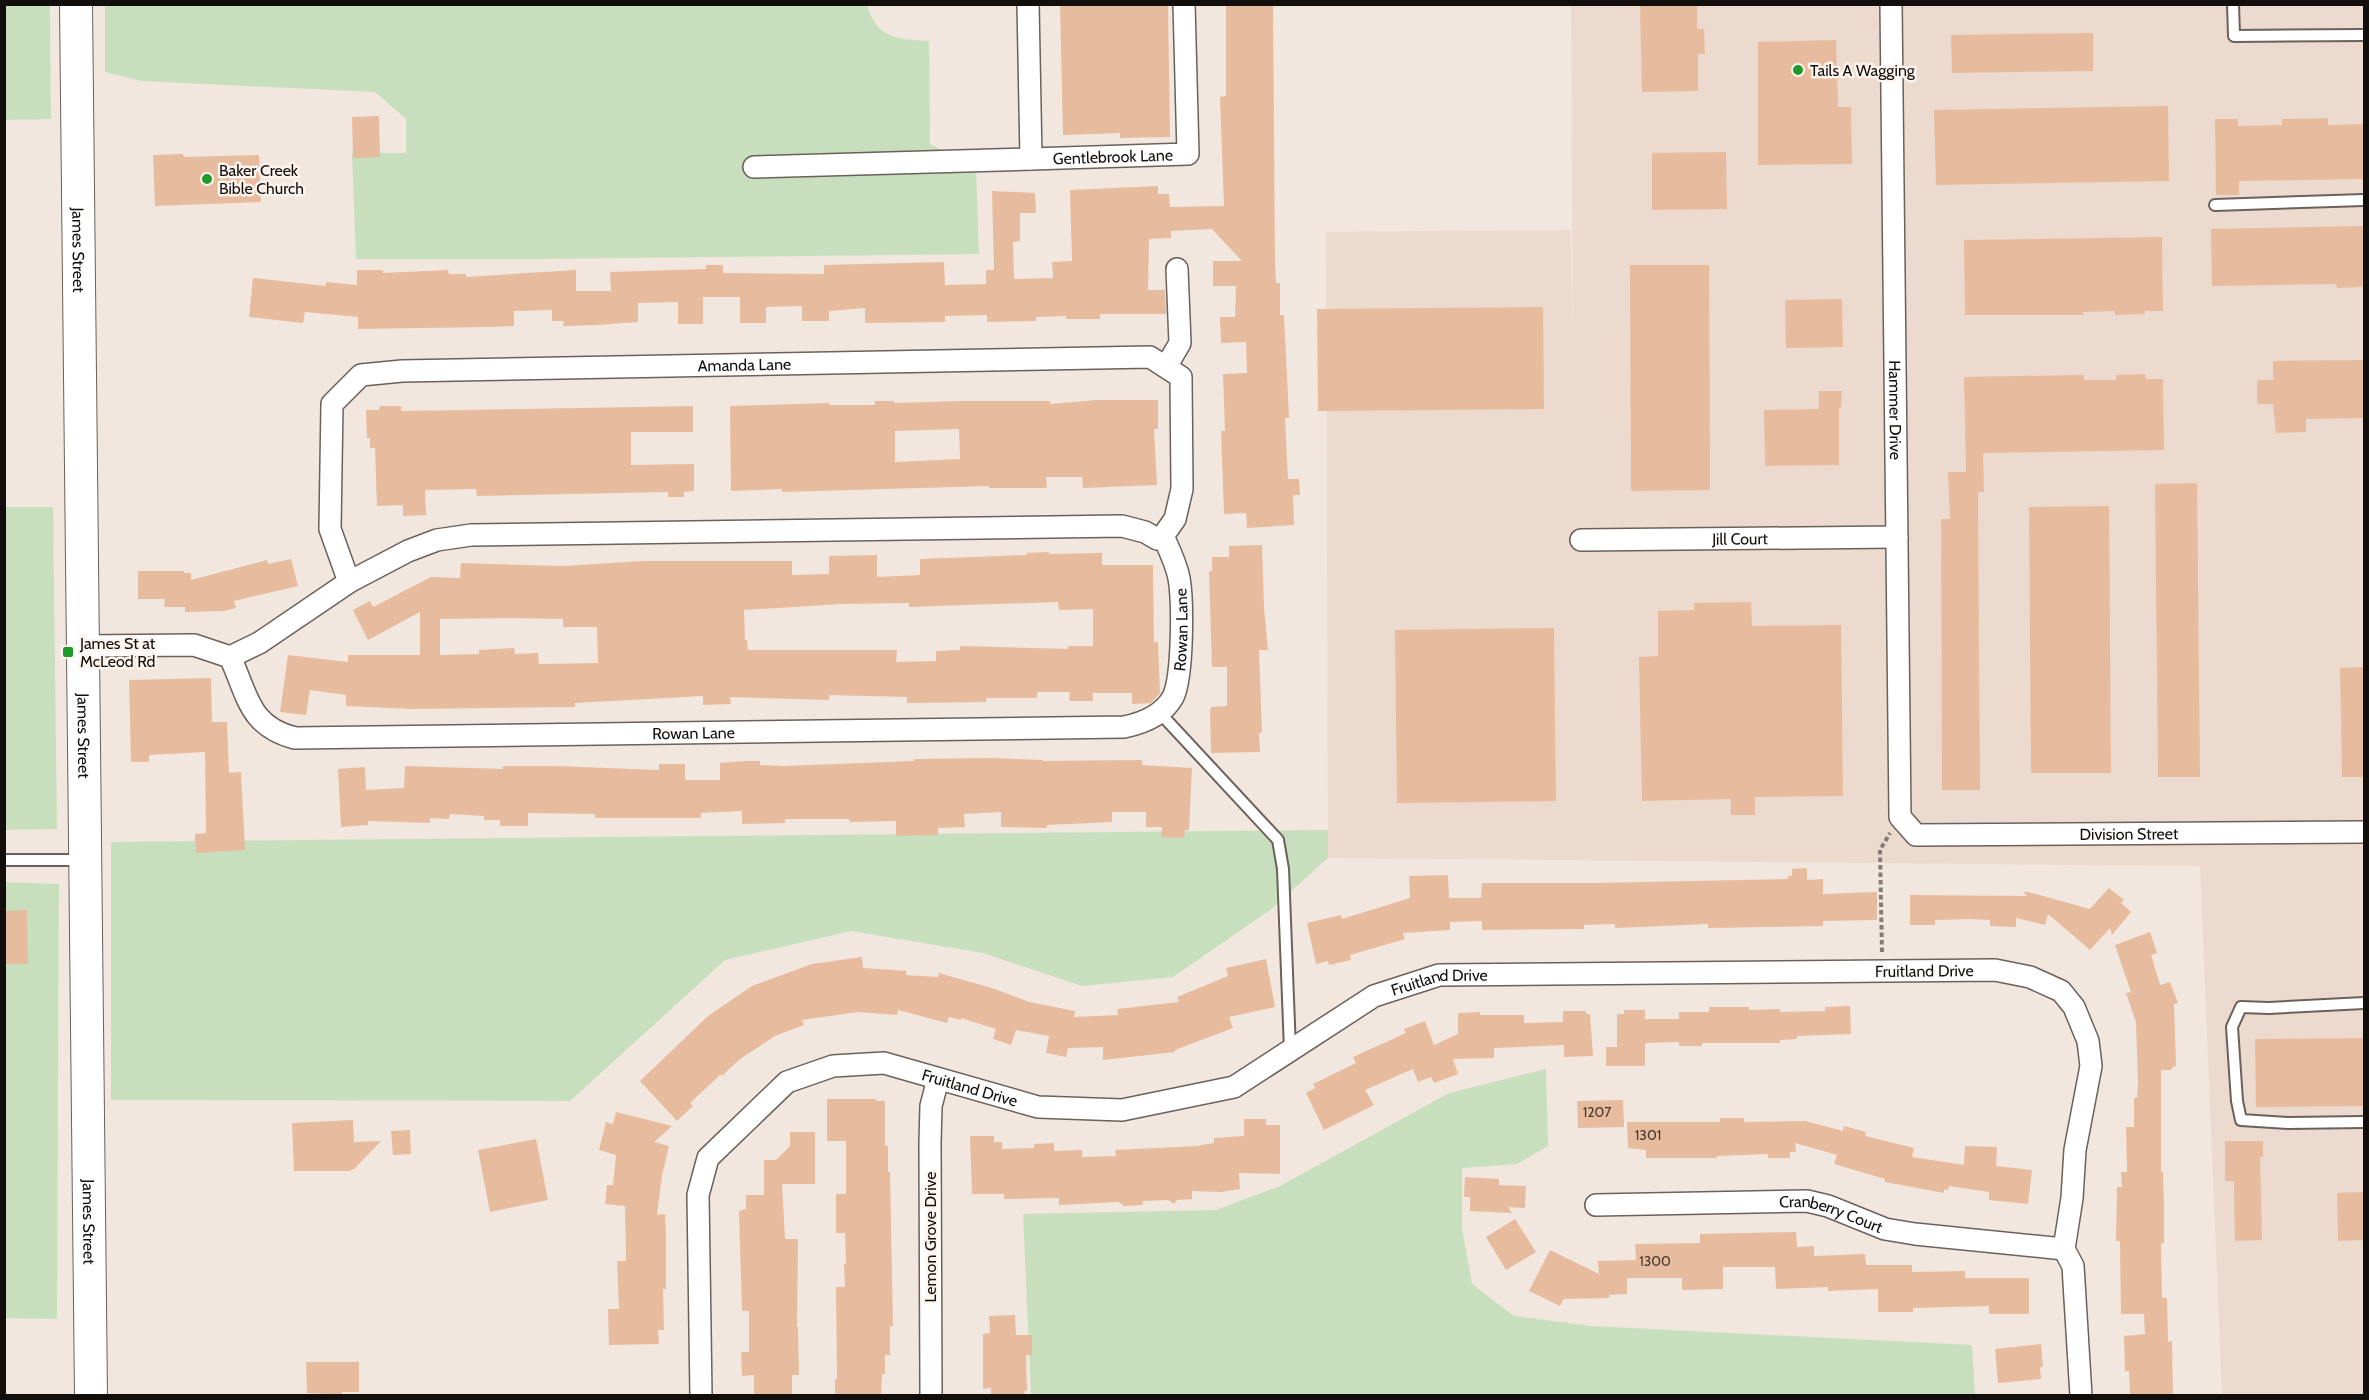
<svg xmlns="http://www.w3.org/2000/svg" width="2369" height="1400" viewBox="0 0 2369 1400" font-family="Cabin,sans-serif">
  <style>
    .built { fill: #eddace }
    .green { fill: #c7dfbc }
    .building { fill: #e7bb9d; fill-rule: evenodd }
    .lines { fill: none; stroke-linecap: round; stroke-linejoin: round }
    .lane-casing { stroke: #6b615a; stroke-width: 14 }
    .street-casing { stroke: #6b615a; stroke-width: 24 }
    .secondary-casing { stroke: #6b615a; stroke-width: 34 }
    .path { stroke: #847c77; stroke-width: 4; stroke-dasharray: 4.5 3; stroke-linecap: butt }
    .lane { stroke: #fff; stroke-width: 10 }
    .street { stroke: #fff; stroke-width: 21 }
    .secondary { stroke: #fff; stroke-width: 32 }
    .poi-dot { fill: #209a2c; stroke: #fef4ee; stroke-width: 2 }
    .labels { text-anchor: middle; dominant-baseline: central; stroke-width: 5; stroke-linejoin: round; paint-order: stroke }
    .number-label { font-size: 14px; fill: #473930 }
    .poi-label { font-size: 16px; fill: #120e0c; stroke: #fef4ee; text-anchor: start }
    .street-label { font-size: 16px; fill: #120e0c; stroke: #fef4ee }
  </style>
  <rect width="100%" height="100%" fill="#f2e7df"/>
  <path class="built" d="M1571,5H2364V1395H2222L2200,866L1328,858L1326,232L1571,230L1573,380Z"/>
  <g class="green">
    <path d="M4,5H50L51,119L5,120Z"/>
    <path d="M105,5H867C877,39 897,39 929,41L930,144L976,168L979,254L532,259H356L352,153H406V119L375,92L141,81L105,72Z"/>
    <path d="M5,507H53L57,829L5,830Z"/>
    <path d="M1328,830V858L1270,910L1173,977L1082,986L983,953L851,931L725,960L570,1101L111,1100V842Z"/>
    <path d="M5,882L59,884L57,1319L5,1318Z"/>
    <path d="M1546,1069L1548,1146L1517,1164L1462,1168V1228L1472,1284L1514,1316L1591,1326L1972,1345L1975,1395H1031L1023,1214L1216,1210L1280,1186L1449,1093Z"/>
  </g>
  <g class="building">
    <path d="M1060,4H1168L1170,137L1120,138V133L1063,135Z"/>
    <path d="M1226,4H1273L1275,261L1276,283H1280V315H1284L1289,418H1285L1288,479H1299L1300,495H1293L1294,525L1247,528L1246,513L1224,514L1221,431H1225L1223,374L1247,373L1246,342L1221,343L1220,317H1235L1236,286H1213V261H1242L1212,229L1171,231V238L1149,239L1148,290H1165L1166,314H1100V319H1066V316L1036,317V321L987,322V315L945,316V322L865,323V308L829,311V321H802V306L766,307V323H740V297H703V324H678V302L638,303V322L597,325L563,326L564,321H552V310L514,311V326L488,327L358,329V317L305,312L303,323L249,317L253,278L326,286V282L357,285V270H383V273L448,270L449,274H466V277L576,270V291H611L610,272L706,269V265H723V273L824,274V265L944,262L945,285L986,284V270H994L992,191L1035,193L1036,213H1020V241L1013,242L1014,279L1053,278L1052,262L1072,261L1070,190L1158,186V194H1169L1170,207L1224,206L1220,97L1226,96Z"/>
    <path d="M1640,4H1697V29H1704L1705,54H1698V91L1642,92Z"/>
    <path d="M2093,33V71L1952,73L1951,35Z"/>
    <path d="M1836,40L1838,107H1851L1852,164L1758,165V42Z"/>
    <path d="M2168,106L2169,181L1936,185L1934,110Z"/>
    <path d="M379,116L380,157L353,158L352,117Z"/>
    <path d="M2328,118V125L2364,124V179L2239,181V195H2216L2215,119H2238V126L2282,125V119Z"/>
    <path d="M1726,152L1727,209L1652,210V153Z"/>
    <path d="M183,154L184,157L259,155L261,202L155,206L153,155Z"/>
    <path d="M2363,226V285L2361,287L2337,288L2336,284L2212,286L2211,229Z"/>
    <path d="M2162,237L2163,311H2145V314L2115,315V311L2083,312V315H1965L1964,240Z"/>
    <path d="M1630,265H1709L1710,490L1631,491Z"/>
    <path d="M1842,299L1843,347L1786,348L1785,300Z"/>
    <path d="M1543,307L1544,409L1318,411L1317,309Z"/>
    <path d="M2364,360V418L2306,419V432L2276,433L2273,404H2257V380H2273V361Z"/>
    <path d="M2145,374L2146,379H2163L2164,450L1983,453L1984,492H1978L1980,790H1942L1941,519H1950L1948,472H1966L1964,377L2084,375V380H2116V375Z"/>
    <path d="M1819,391H1842L1841,408H1839V465L1765,466L1764,410L1819,409Z"/>
    <path d="M1097,400H1158V429H1154L1157,485L1083,488L1082,477H1046L1047,488H989V486L782,492V489L731,491L730,406L829,403V405H875V401H894V403L961,401H1050V404ZM959,429L960,459L895,462V431Z"/>
    <path d="M380,406H401V411L693,406V432H631V465L694,464V491L684,492V497H668V492L477,496L476,489L425,490L426,515L403,516V505L377,506L375,448H370V438H367L366,410H379Z"/>
    <path d="M2197,483L2200,777H2158L2155,484Z"/>
    <path d="M2109,506L2111,773H2031L2029,507Z"/>
    <path d="M1262,545L1264,607L1268,650H1259L1262,733H1259L1260,752L1211,753L1210,711L1211,707L1227,706V667H1212L1209,571H1212V557H1229V546Z"/>
    <path d="M1049,552V554L1102,553V565H1153L1154,642H1158L1160,693L1151,703L1132,704V693H1093V701H1069L1070,692H1037V698H986V702L907,703V697L829,695V700L730,697L731,704L703,705V696L575,703V707L412,709L346,706V695L310,690L306,715L280,712L288,655L348,662V655H420V612L368,640L353,610L370,601L373,607L431,577L460,578L461,563L563,566L643,561H792V575L829,574V556L877,555V577L920,575V559L1027,555L1026,553ZM1058,602L1059,610L1093,609V646H1068V649L960,646V650L936,651V661L896,662L897,650H748L747,640H745L744,610L842,604L909,603V607ZM513,618L563,619V627H597L598,663L539,664L538,653L515,654L514,648L479,650V654L440,655V619Z"/>
    <path d="M291,559L298,586L234,601L236,608L224,611L185,612V607H164L165,599H138V571H184V573H191V580L267,560L268,564Z"/>
    <path d="M1751,602L1752,626L1841,625L1843,796L1755,797V815H1731V799L1642,801L1639,657L1658,656V611L1694,610V603Z"/>
    <path d="M1554,628L1556,801L1397,803L1395,630Z"/>
    <path d="M2364,667V777H2342L2340,668Z"/>
    <path d="M211,678L212,722H227L229,773L241,772L245,850L196,853L195,834L206,833L205,752L149,755V762H131L129,680Z"/>
    <path d="M990,758L1043,760V761L1142,760V765L1192,768L1189,830H1185L1184,838L1161,837L1162,827H1146V812H1112V822L1047,825V828L1001,827V812L964,814L965,827L938,828V835L896,836V821L850,822L849,819H785V823L742,824V811L701,813V818H595V814L528,813V826H500V820H484V816L450,814L449,819L430,818V823L368,821V825L341,827L338,769L365,767L366,790L404,788L405,766L503,769V766H555L659,770V764H685V780H720V763L744,761H760V765L784,766L914,761V759Z"/>
    <path d="M1807,868V880L1823,879V894L1877,892V920L1823,921V926L1708,928V924L1615,928V924L1584,925V929L1482,930V921L1450,922V930L1403,933L1405,939L1350,955L1351,960L1329,965L1328,961L1316,964L1307,923L1341,915L1342,919L1410,898L1409,876L1448,875L1449,898H1481L1482,883H1596L1788,879V876H1792V869Z"/>
    <path d="M2109,888L2124,900L2121,903L2131,912L2112,935L2110,928L2090,950L2048,914L2045,925L2016,918V927L1990,926V920L1970,919L1935,920V925H1910V895L2027,896L2023,892H2028L2090,909Z"/>
    <path d="M27,910L28,964H6L4,911Z"/>
    <path d="M2150,932L2157,953L2151,955L2160,985L2170,982L2178,1003L2174,1004L2176,1066L2172,1067V1070H2161V1172H2163L2164,1206V1243H2161L2162,1298H2167L2168,1342L2172,1341L2173,1395H2130L2129,1371H2125L2124,1336L2145,1334L2144,1314H2121L2120,1241H2116L2117,1187H2122L2121,1172H2127L2126,1127H2134V1098H2137L2138,1083L2136,1022L2126,993L2131,992L2115,945Z"/>
    <path d="M862,957L863,968L906,971V975L938,977L939,973L995,989L1029,1002L1075,1011L1074,1017L1118,1015L1117,1009L1179,1002L1177,997L1228,976L1226,968L1266,959L1275,1007L1229,1017L1233,1028L1175,1050V1052L1103,1060V1047L1068,1048L1066,1057L1046,1053L1049,1036L1016,1030L1011,1045L993,1039L996,1029L961,1018V1020L949,1017L947,1023L898,1010L897,1015L858,1012L802,1020L804,1025L775,1036L740,1059L722,1076L721,1074L690,1103L693,1106L677,1121L640,1081L708,1016L752,986L812,964Z"/>
    <path d="M1850,1006L1851,1034L1797,1036V1039L1780,1040V1043H1702V1046H1679V1042L1645,1043V1066H1606V1047H1617V1014H1624V1010H1645V1019H1679V1012H1709V1007H1749V1010L1780,1009V1012L1825,1011V1007Z"/>
    <path d="M1563,1011H1586V1014H1590L1593,1056L1564,1057V1045L1494,1048V1058L1453,1059L1458,1074L1434,1083L1431,1077L1418,1082L1413,1069L1365,1090L1374,1105L1324,1130L1306,1093L1315,1088L1313,1084L1356,1063L1353,1057L1406,1033L1404,1029L1425,1021L1434,1045L1458,1034V1013L1480,1012V1015H1524V1023L1563,1022Z"/>
    <path d="M2364,1038V1106L2256,1107L2255,1039Z"/>
    <path d="M827,1099H876V1101H885V1146H888V1172H890L893,1326H890V1355H885V1374H882L881,1395H835V1379H837L836,1287H845L844,1264H846L845,1233H836V1194H846V1141H827Z"/>
    <path d="M1623,1100L1624,1127L1578,1128L1577,1101Z"/>
    <path d="M616,1112L672,1126L654,1142L669,1146L662,1176L657,1215L665,1214L666,1236V1289H663L664,1330H658L659,1344L609,1345L608,1309H619L617,1261H626L625,1206L605,1204L607,1185H613L616,1155L599,1150L606,1122L613,1124Z"/>
    <path d="M1720,1118H1744V1122L1805,1121L1843,1131L1844,1126L1866,1132L1865,1136L1914,1148L1912,1157L1964,1165L1965,1146L1997,1147L1996,1166L2032,1170L2028,1204L1989,1200V1192L1949,1186L1948,1190L1944,1189V1193L1885,1182V1179L1834,1164L1837,1155L1795,1143L1796,1152H1790V1158H1768V1154L1717,1156V1158H1646V1150L1628,1148L1627,1122H1720Z"/>
    <path d="M1244,1119H1266V1125H1280V1174L1239,1173L1240,1189L1221,1192L1192,1191V1199L1177,1200L1174,1204L1168,1200L1143,1201V1205L1124,1206L1119,1202L1059,1205V1198L1004,1199V1194H972L970,1136H994V1142H1002V1149L1034,1148V1144L1054,1143V1151L1082,1150V1157L1116,1156L1115,1150L1197,1146L1214,1143V1138L1244,1136Z"/>
    <path d="M353,1120L354,1142L381,1141L354,1169L349,1171H294L292,1123Z"/>
    <path d="M410,1130L411,1154L393,1155L391,1131Z"/>
    <path d="M790,1132H815V1184H782L785,1239H798L797,1327H798L799,1375H792V1395H754V1375L742,1376L741,1352H749V1311H742L739,1211L746,1209V1195H764V1160H776L790,1146Z"/>
    <path d="M536,1139L548,1200L490,1212L478,1150Z"/>
    <path d="M2225,1141H2263V1157H2260L2262,1240L2235,1241L2234,1181H2225Z"/>
    <path d="M1465,1177L1499,1179V1185L1526,1186L1525,1208L1508,1207L1512,1213L1470,1211V1197H1464Z"/>
    <path d="M2364,1192V1240L2338,1241L2337,1193Z"/>
    <path d="M1515,1219L1536,1252L1506,1270L1486,1237Z"/>
    <path d="M1796,1232L1797,1247L1814,1246V1256L1865,1254L1866,1265H1912V1272L1965,1271V1278H2029V1314H1989V1306L1913,1308V1312H1878V1289L1828,1291V1287L1776,1289L1775,1267H1723V1289L1682,1290V1278H1627V1294L1609,1295V1298L1564,1299L1560,1306L1529,1291L1550,1250L1599,1274L1598,1261L1636,1260L1635,1244L1700,1243V1234Z"/>
    <path d="M1015,1315L1016,1335H1032V1355H1026L1027,1391H1024L1025,1395H991V1388L983,1389V1334L990,1333L989,1316Z"/>
    <path d="M2041,1344L2043,1367H2040L2041,1379L1998,1383L1995,1349Z"/>
    <path d="M306,1362H359V1392H342V1395L307,1393Z"/>
  </g>
  <g class="lines">
    <g class="lane-casing">
      <g id="lane">
        <path d="M2233,4L2234,36L2364,35"/>
        <path d="M2215,205L2364,200"/>
        <path d="M1160,713L1278,840L1283,869L1290,1050"/>
        <path d="M4,860H82"/>
        <path d="M2364,1003L2269,1008L2241,1007L2232,1027L2237,1101L2241,1120L2288,1123L2364,1122"/>
      </g>
    </g>
    <g class="street-casing">
      <g id="street">
        <path id="s1" d="M1028,4L1031,159L1188,154L1184,4"/>
        <path id="s2" d="M1891,4L1900,817L1916,835L2364,832"/>
        <path d="M754,167L1031,159"/>
        <path d="M1166,367L1180,343L1177,269"/>
        <path id="s3" d="M1581,540L1897,537"/>
        <path id="s4" d="M349,582L330,529L332,404L361,375L402,371L1150,357L1181,377L1182,489L1175,519L1163,536"/>
        <path id="s5" d="M83,646L194,645L230,657C248,695 248,726 295,738L1124,727C1144,723 1163,715 1173,697C1183,677 1183,601 1179,578C1176,563 1169,549 1163,536"/>
        <path d="M230,657L259,643L349,582L408,551L437,540L471,535L1122,526L1145,532L1157,539L1163,536"/>
        <path id="s6" d="M1596,1205L1807,1201L1828,1206L1885,1229L1915,1234L2064,1249"/>
        <path id="s7" d="M701,1396L698,1195L708,1158L787,1082L833,1066L884,1063L1038,1107L1122,1110L1234,1087L1374,996L1439,975L1995,970L2030,977L2061,991L2074,1007L2088,1041L2091,1066L2075,1150L2072,1198L2064,1249L2073,1266L2081,1396"/>
        <path d="M931,1396L930,1143L931,1106L938,1079"/>
      </g>
    </g>
    <g class="secondary-casing">
      <g id="secondary">
        <path id="s8" d="M76,4L91,1396"/>
      </g>
    </g>
    <path class="path" d="M1882,952L1880,850L1890,833"/>
    <use href="#lane" class="lane"/>
    <use href="#street" class="street"/>
    <use href="#secondary" class="secondary"/>
  </g>
  <g class="poi-dot">
    <circle cx="1798" cy="70" r="6"/>
    <circle cx="207" cy="179" r="6"/>
    <rect x="62" y="646" width="12" height="12" rx="3"/>
  </g>
  <g class="labels">
    <g class="number-label">
      <text x="1597" y="1112">1207</text>
      <text x="1648" y="1135">1301</text>
      <text x="1655" y="1261">1300</text>
    </g>
    <g class="poi-label">
      <text x="1810" y="70">Tails A Wagging</text>
      <text x="219" y="170">Baker Creek<tspan x="219" dy="18">Bible Church</tspan></text>
      <text x="80" y="643">James St at<tspan x="80" dy="18">McLeod Rd</tspan></text>
    </g>
    <g class="street-label">
      <text stroke="none"><textPath href="#s1" startOffset="237">Gentlebrook Lane</textPath></text>
      <text stroke="none"><textPath href="#s8" startOffset="246">James Street</textPath></text>
      <text stroke="none"><textPath href="#s4" startOffset="606">Amanda Lane</textPath></text>
      <text stroke="none"><textPath href="#s2" startOffset="406">Hammer Drive</textPath></text>
      <text stroke="none"><textPath href="#s3" startOffset="159">Jill Court</textPath></text>
      <text stroke="none"><textPath href="#s5" startOffset="1215">Rowan Lane</textPath></text>
      <text stroke="none"><textPath href="#s5" startOffset="657">Rowan Lane</textPath></text>
      <text stroke="none"><textPath href="#s8" startOffset="732">James Street</textPath></text>
      <text stroke="none"><textPath href="#s2" startOffset="1050">Division Street</textPath></text>
      <text stroke="none"><textPath href="#s7" startOffset="1528">Fruitland Drive</textPath></text>
      <text stroke="none"><textPath href="#s7" startOffset="1042">Fruitland Drive</textPath></text>
      <text stroke="none"><textPath href="#s7" startOffset="538">Fruitland Drive</textPath></text>
      <text stroke="none"><textPath href="#s6" startOffset="237">Cranberry Court</textPath></text>
      <text stroke="none"><textPath href="#s8" startOffset="1218">James Street</textPath></text>
      <text transform="translate(930 1237) rotate(-90)">Lemon Grove Drive</text>
    </g>
  </g>
  <rect width="2369" height="1400" fill="none" stroke="#120e0c" stroke-width="12"/>
</svg>
